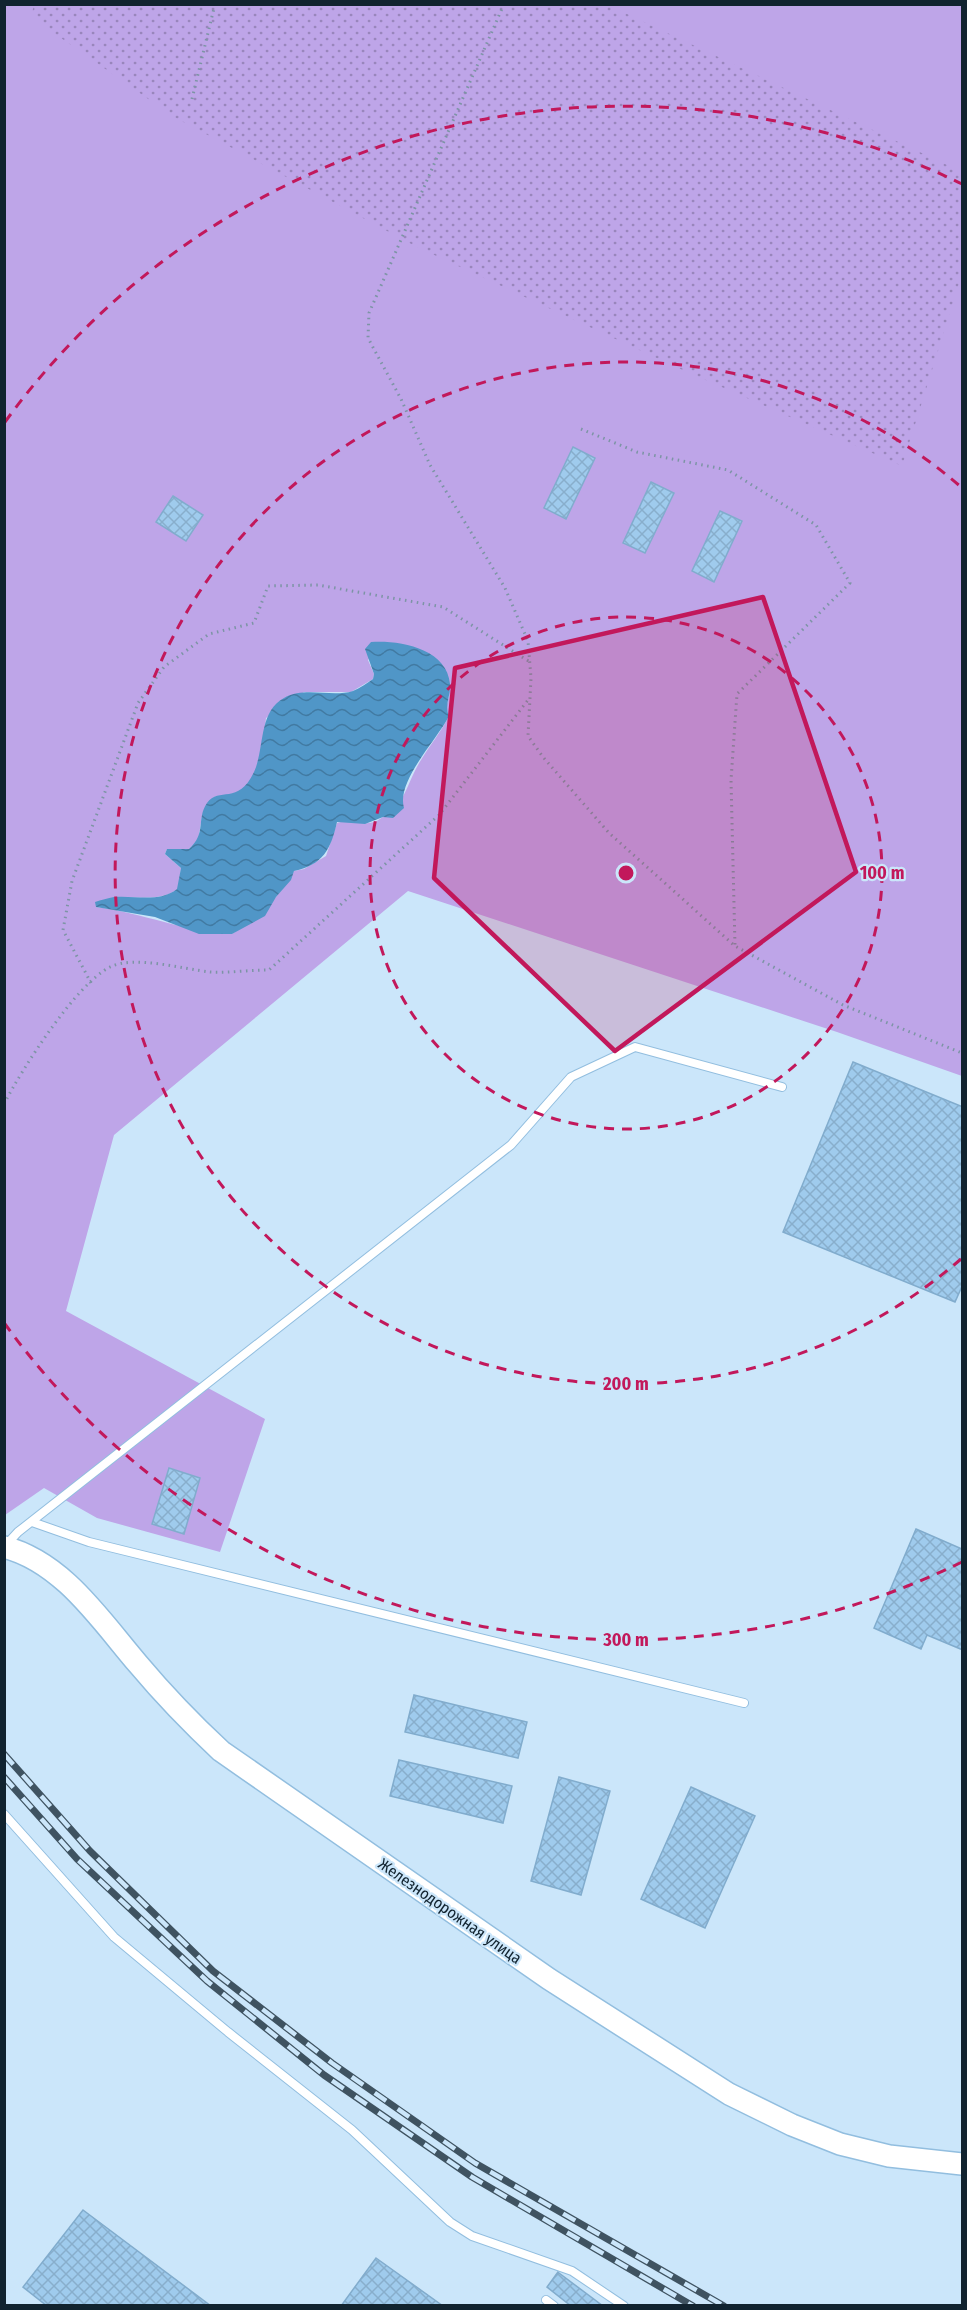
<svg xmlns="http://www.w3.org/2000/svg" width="967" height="2310" viewBox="0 0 967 2310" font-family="'Fira Sans Condensed',sans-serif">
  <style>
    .grass { fill: #bea5e8; fill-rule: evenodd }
    .garden { fill: url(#garden-dots) }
    .water { fill: url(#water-waves) }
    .building { fill: url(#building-cross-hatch); stroke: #81accd; stroke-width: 1.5 }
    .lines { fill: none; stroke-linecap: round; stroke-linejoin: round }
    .lane-casing { stroke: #92bedf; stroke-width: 10 }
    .secondary-casing { stroke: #92bedf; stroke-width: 24 }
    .path { stroke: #7d94a5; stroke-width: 3; stroke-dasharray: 1.5 4.5; stroke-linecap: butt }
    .lane { stroke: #fff; stroke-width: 8 }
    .secondary { stroke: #fff; stroke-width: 21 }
    .rail-casing { stroke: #3f5361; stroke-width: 7 }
    .rail { stroke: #cbe6fa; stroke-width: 4.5; stroke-dasharray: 14; stroke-linecap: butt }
    .marked { fill: #c2185b; fill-opacity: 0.2; stroke: #c2185b; stroke-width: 4.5; stroke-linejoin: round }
    .ring { fill: none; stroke: #c2185b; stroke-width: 3; stroke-dasharray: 10 8 }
    .labels { text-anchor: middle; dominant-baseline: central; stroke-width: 4.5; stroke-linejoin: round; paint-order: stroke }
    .street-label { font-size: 16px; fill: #11232f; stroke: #cbe6fa }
    .centre { fill: #c2185b; stroke: #cbe6fa; stroke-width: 3 }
    .ring-label { font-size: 18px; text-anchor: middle; font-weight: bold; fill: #c2185b; stroke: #cbe6fa; stroke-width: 4.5; stroke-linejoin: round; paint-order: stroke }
  </style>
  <defs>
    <pattern id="garden-dots" width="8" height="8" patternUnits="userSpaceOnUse" patternTransform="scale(1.5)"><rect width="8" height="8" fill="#bea5e8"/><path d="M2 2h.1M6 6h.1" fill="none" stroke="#9986bc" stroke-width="1.8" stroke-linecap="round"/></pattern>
    <pattern id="water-waves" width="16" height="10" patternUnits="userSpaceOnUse" patternTransform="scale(1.5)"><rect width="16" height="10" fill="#5096c7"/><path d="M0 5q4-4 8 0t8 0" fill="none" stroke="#417aa2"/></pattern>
    <pattern id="building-cross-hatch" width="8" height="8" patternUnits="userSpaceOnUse" patternTransform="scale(1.5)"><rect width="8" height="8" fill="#9fcbed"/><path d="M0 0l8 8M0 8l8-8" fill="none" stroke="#88aecc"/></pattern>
  </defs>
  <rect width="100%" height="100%" fill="#cbe6fa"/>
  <path class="grass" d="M5,5H962V1076L837,1032L408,891L114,1135L66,1311L265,1419L220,1552L97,1518L44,1488L5,1515ZM380,642C411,644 420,649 444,667L449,696L446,708L449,716C441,732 430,745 421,760C413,772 409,786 402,798C397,806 383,819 374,822C360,826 347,819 337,823L326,856L304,869L294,871C279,899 258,915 232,934C186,932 143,913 96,907C121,888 153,907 178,889L181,868L165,854L167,849H189L198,841L202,816L214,797C221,795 231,796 237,793C261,781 264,740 266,718L304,692H351L373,679L374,674L368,660Z"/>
  <path class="garden" d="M34,5H608L962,172V274L902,466L676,367L417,247L174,117L31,17Z"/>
  <path class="water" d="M371,642C399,640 447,648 450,684C451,696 444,705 449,716C437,740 396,781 404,808L393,818L383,817L365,824L337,822C331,849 323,865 294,871L291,880L276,897L265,916L232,934H199L155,917L96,907L95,902C101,900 108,898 114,897C135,895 159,903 177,889L181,868L165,854L167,849H189C207,833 196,819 207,803C219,786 238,806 254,772C265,748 258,712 284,698C306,686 331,698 353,691C360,688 367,683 373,679L374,674L365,649Z"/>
  <g class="building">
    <path d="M573,447L595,458L566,519L544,508Z"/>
    <path d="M651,482L674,493L645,553L623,543Z"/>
    <path d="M173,496L203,515L186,541L156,522Z"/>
    <path d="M720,511L742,521L714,582L692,571Z"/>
    <path d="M853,1062L963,1107V1284L955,1302L783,1232Z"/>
    <path d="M169,1468L200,1478L184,1534L152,1524Z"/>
    <path d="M916,1529L962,1549L963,1650L927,1635L921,1649L874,1628Z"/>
    <path d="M414,1695L527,1722L518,1758L405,1732Z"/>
    <path d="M399,1760L512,1786L503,1823L390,1796Z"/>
    <path d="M559,1777L610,1791L581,1895L531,1881Z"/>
    <path d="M691,1787L755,1816L705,1928L641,1899Z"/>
    <path d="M83,2210L211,2306H47L23,2287Z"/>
    <path d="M376,2258L443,2306H341Z"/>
    <path d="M558,2272L559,2273L603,2306H571L547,2287Z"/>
  </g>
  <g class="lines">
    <g class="lane-casing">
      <g id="lane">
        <path d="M32,1522L89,1542L744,1703"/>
        <path d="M6,1545L18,1532L511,1145L571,1077L635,1047L782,1087"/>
        <path d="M4,1814L114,1937L228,2032L352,2130L450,2222L472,2236L572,2271L624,2306"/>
        <path d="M546,2300L554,2306"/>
      </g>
    </g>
    <g class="secondary-casing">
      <path id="secondary" d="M4,1547C63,1562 101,1621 138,1664C164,1695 191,1723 221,1751L549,1979L729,2094L792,2125L840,2144L889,2156L962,2164"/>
    </g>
    <g class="path">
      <path d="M504,4L369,313L368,338L401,399L430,465L505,588L528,641L531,678L528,736L543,757L609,833L735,946L843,1005L962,1053"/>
      <path d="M192,99L215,4"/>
      <path d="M581,429L637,452L728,470L816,525L850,583L737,694L731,780L735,946"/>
      <path d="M91,983L63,930L72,881L138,703L164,667L209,634L254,623L268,586L318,585L443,607L530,662"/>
      <path d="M4,1104C22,1069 76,984 110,967C134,955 183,969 210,972C229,973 250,970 269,970L439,815L528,700"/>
    </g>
    <use href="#lane" class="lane"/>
    <use href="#secondary" class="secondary"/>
    <g class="rail-casing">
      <g id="rail">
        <path d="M4,1754L90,1851L213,1971L332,2063L475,2163L724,2306"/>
        <path d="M4,1777L77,1859L207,1981L324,2075L472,2177L693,2306"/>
      </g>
    </g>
    <use href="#rail" class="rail"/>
  </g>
  <path class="marked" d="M763,597L856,872L615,1051L434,878L455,668Z"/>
  <g class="ring">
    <circle cx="626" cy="873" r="256"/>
    <path d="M961 1259A511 511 0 1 1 961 487"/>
    <path d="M962 1562A767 767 0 0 1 5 1324M5 422A767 767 0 0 1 962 184"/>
  </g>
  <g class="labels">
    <g class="street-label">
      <text transform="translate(450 1911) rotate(35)">Железнодорожная улица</text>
    </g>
  </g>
  <circle cx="626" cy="873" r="9" class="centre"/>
  <g class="ring-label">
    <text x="882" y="879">100 m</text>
    <text x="626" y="1390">200 m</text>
    <text x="626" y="1646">300 m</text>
  </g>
  <rect width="967" height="2310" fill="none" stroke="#11232f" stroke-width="12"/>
</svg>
